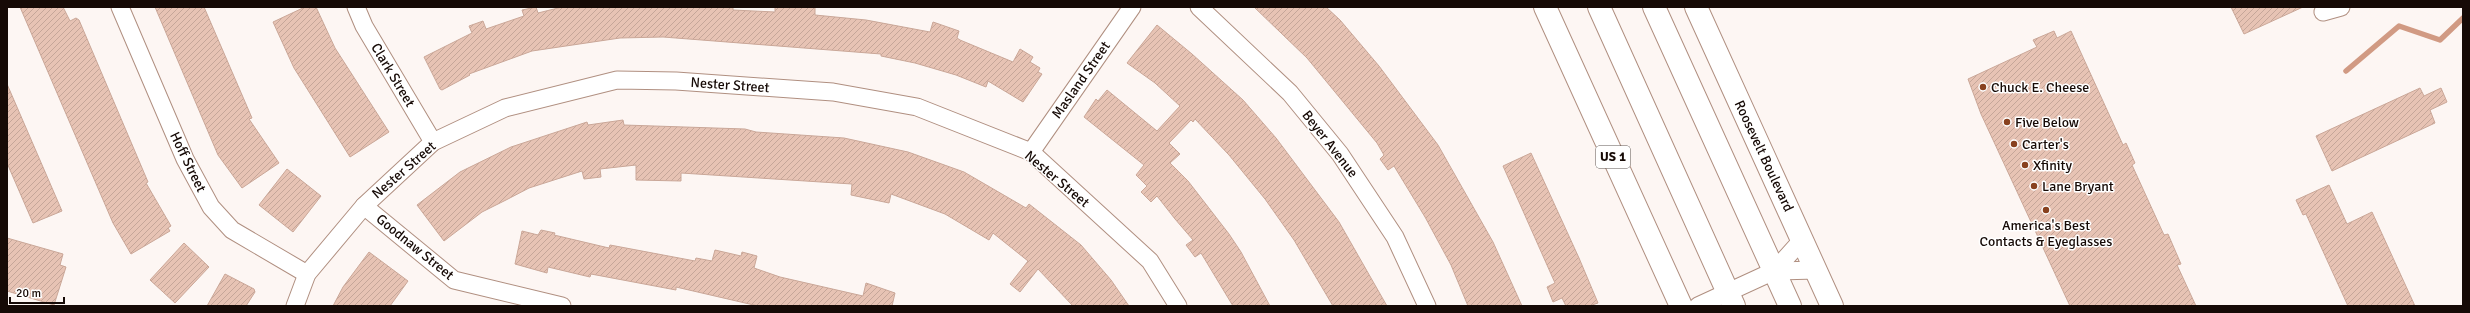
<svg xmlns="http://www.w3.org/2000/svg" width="2470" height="313" viewBox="0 0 2470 313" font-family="Signika,sans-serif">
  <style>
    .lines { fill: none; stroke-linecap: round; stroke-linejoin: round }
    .stream { stroke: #d19a83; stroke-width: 5.5 }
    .building { fill: url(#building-hatch); stroke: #caa798 }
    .street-casing { stroke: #b08f80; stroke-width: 19 }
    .highway-casing { stroke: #b08f80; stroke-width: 24 }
    .street { stroke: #fff; stroke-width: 17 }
    .highway { stroke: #fff; stroke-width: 22 }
    .poi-dot { fill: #88411f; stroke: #fff; stroke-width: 1.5 }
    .labels { text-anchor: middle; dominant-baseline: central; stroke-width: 3; stroke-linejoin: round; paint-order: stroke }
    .shield { fill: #fff; stroke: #5c5451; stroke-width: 1 }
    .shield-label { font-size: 13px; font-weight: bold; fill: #160a06 }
    .street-label { font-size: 14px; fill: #160a06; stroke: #fff }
    .poi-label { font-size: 14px; fill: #160a06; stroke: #fff; text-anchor: start }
  </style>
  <defs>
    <pattern id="building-hatch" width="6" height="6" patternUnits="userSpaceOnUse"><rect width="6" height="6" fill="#e7c3b4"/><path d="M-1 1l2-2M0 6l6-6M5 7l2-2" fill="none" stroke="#c5a699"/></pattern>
  </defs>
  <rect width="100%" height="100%" fill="#fdf6f3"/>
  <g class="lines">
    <path class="stream" d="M2346,71L2399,26L2440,40L2463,18"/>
  </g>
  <g class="building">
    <path d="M20,7H63L70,21L76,18L79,20L148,182L146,183L171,226L168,228L170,231L131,254L113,223Z"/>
    <path d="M155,7H204L252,118L249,119L279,163L242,188L218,155Z"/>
    <path d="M305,7H316L335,48L389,132L350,157L294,68L273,22Z"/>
    <path d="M536,7L538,13L562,7H733V10L775,12V7H815V15L866,20L930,32L933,22L959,31L957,38L960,40L1013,62L1020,49L1033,57L1030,62L1040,68L1038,72L1042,74L1023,102L988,81L986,87L956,75L915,63L881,56V54L663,37L620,38L532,51L469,74L470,75L442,90L440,89L424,57L472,33L469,26L483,21L486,29L524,16L522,10Z"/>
    <path d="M1254,7H1326L1340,20L1379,66L1438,145L1493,242L1522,306H1468L1451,265L1425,217L1394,166L1388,170L1380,159L1384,155L1377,143L1307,58Z"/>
    <path d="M2231,7H2303L2244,34Z"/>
    <path d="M1157,25L1192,54L1243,100L1276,138L1339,222L1387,306H1333L1294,240L1265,199L1229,155L1195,119L1193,122L1191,120L1169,143L1180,154L1170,163L1188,181L1229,234L1241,252L1270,306H1233L1201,253L1195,257L1186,245L1193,240L1175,219L1157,196L1151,202L1141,192L1147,186L1136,175L1144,165L1084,117L1096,99L1098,101L1107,90L1157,131L1180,106L1155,83L1127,63Z"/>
    <path d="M2054,31L2057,38L2071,31L2123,145L2126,143L2135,163L2132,165L2164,235L2168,234L2181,264L2177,265L2196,306H2070L1981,114L1968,79L2037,47L2033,40Z"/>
    <path d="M7,84L62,211L33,223L7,163Z"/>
    <path d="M2420,88L2424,96L2441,88L2447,102L2430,110L2435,123L2332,171L2316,136Z"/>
    <path d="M623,120L624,125L745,129L756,132L844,138L908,152L964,172L1026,208L1029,204L1081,245L1111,280L1129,306H1073L1038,269L1020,292L1010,284L1028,261L993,233L989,240L945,214L891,194L889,203L851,195L852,184L681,173V181L636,180V165L600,169L601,177L584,179L582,171L529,188L506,200L482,212L444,241L417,205L460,172L511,147L587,122L588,125Z"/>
    <path d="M1531,153L1579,258L1598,303L1589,306H1566L1562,298L1553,302L1547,287L1555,283L1503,166Z"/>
    <path d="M287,169L321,196L293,232L259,205Z"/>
    <path d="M2329,185L2347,224L2372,212L2415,306H2348L2306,214L2303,215L2296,200Z"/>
    <path d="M541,230L555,233L554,235L609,248L610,245L695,261L696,258L712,261L715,250L741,256L742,252L757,256L754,268L780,277L863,296L866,283L895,293L892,306H758L676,287V290L591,274L590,277L548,267L547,273L515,264L522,231L538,235Z"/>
    <path d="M7,238L63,254L60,265L66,267L54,305L7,291Z"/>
    <path d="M184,243L209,267L175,303L150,280Z"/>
    <path d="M369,252L408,281L390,306H333L343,287Z"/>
    <path d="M225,274L254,289L255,292L246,306H207Z"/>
  </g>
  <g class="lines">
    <g class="street-casing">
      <g id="street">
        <path d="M120,7L185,159L211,207L232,230L307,274"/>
        <path d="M356,7L364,26L433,142"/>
        <path d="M1199,7L1290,93L1340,154L1395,237L1427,306"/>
        <path d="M2323,12L2341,7"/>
        <path d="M1031,152L1132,7"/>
        <path d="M364,206L454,280L562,306"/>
        <path d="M1774,271L1816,270"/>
        <path d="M295,306L307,274L364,206L433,142L505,108L617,80L676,81L833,92L917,107L1031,152L1150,261L1178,306"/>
        <path d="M1698,306L1774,271L1802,240"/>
      </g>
    </g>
    <g class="highway-casing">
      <g id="highway">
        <path d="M1545,7L1681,306"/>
        <path d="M1599,7L1734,306"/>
        <path d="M1654,7L1790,306"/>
        <path d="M1696,7L1832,306"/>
      </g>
    </g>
    <use href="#street" class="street"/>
    <use href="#highway" class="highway"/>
  </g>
  <g class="poi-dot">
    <circle cx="1983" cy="87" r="4"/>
    <circle cx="2007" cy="122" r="4"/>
    <circle cx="2014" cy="144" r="4"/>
    <circle cx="2025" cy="165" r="4"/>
    <circle cx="2034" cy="186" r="4"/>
    <circle cx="2046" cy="210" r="4"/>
  </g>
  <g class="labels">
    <rect class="shield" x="1596" y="146" width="34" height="22" rx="3"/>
    <g class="shield-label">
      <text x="1613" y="157">US 1</text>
    </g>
    <g class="street-label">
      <text transform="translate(393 75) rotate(59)">Clark Street</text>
      <text transform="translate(1081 80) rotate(-55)">Masland Street</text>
      <text transform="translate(730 85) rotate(4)">Nester Street</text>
      <text transform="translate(1330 144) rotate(52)">Beyer Avenue</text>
      <text transform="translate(1764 156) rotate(65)">Roosevelt Boulevard</text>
      <text transform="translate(188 162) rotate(64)">Hoff Street</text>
      <text transform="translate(404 170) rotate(-41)">Nester Street</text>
      <text transform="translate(1057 179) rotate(40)">Nester Street</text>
      <text transform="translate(415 247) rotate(39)">Goodnaw Street</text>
    </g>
    <g class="poi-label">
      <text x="1991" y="87">Chuck E. Cheese</text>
      <text x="2015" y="122">Five Below</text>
      <text x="2022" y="144">Carter's</text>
      <text x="2033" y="165">Xfinity</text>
      <text x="2042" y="186">Lane Bryant</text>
      <text x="2046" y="225" text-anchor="middle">America's Best<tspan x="2046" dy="16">Contacts &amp; Eyeglasses</tspan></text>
    </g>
  </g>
  <rect width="2470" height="313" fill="none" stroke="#160a06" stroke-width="16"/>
  <path d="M10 297v6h54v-6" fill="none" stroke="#160a06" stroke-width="2"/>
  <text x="16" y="297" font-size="12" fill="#160a06" stroke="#ffffff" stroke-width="3" paint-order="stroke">20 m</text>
</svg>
